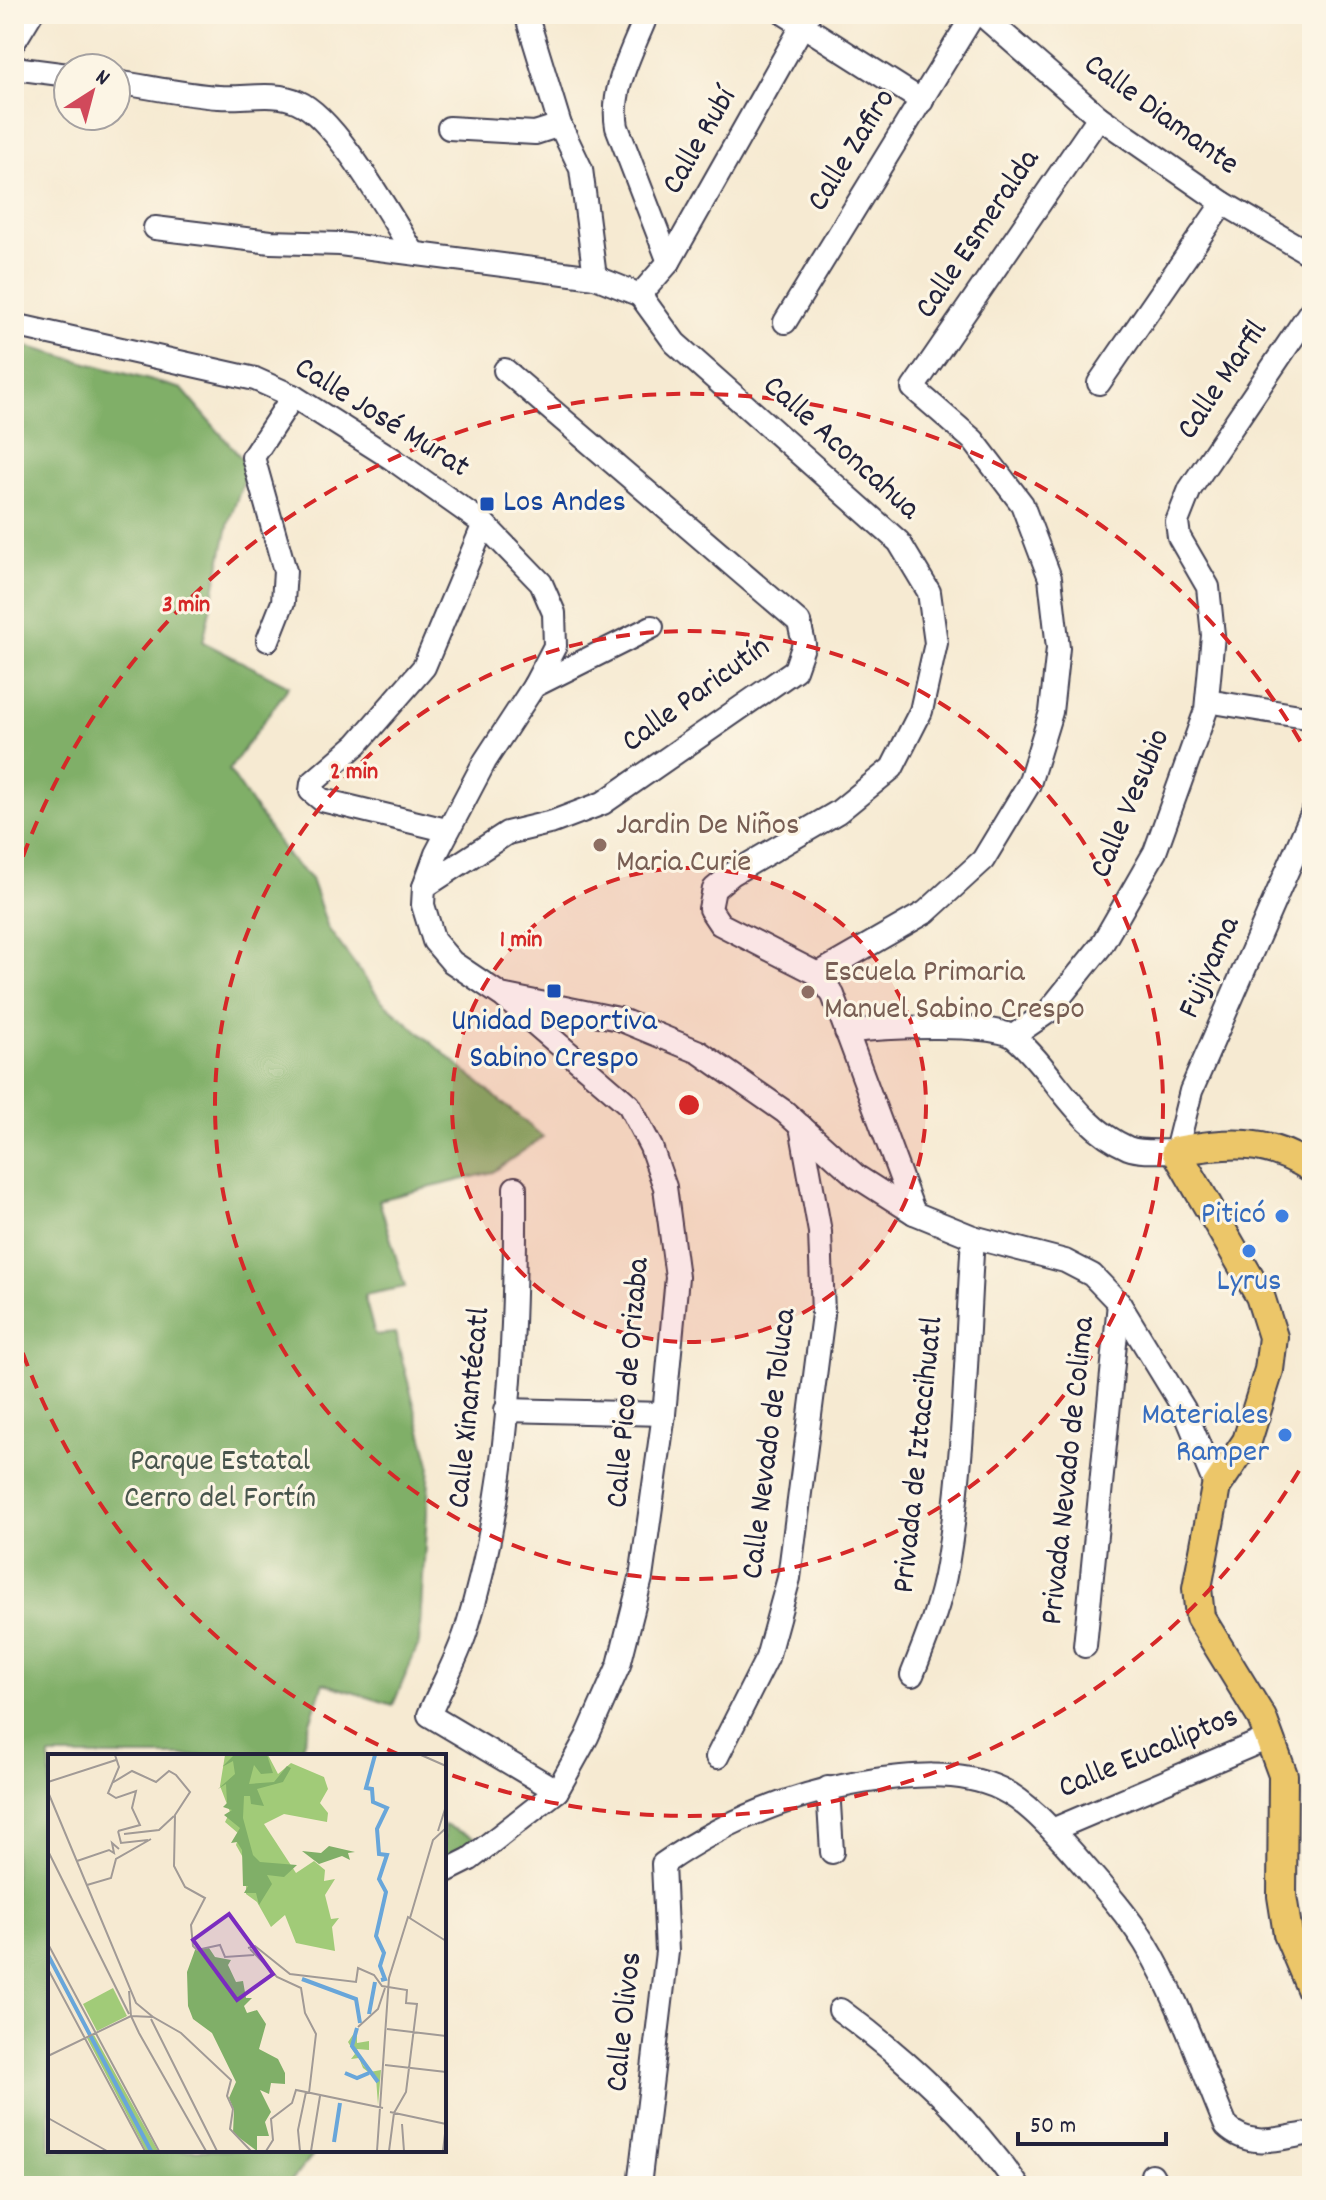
<svg xmlns="http://www.w3.org/2000/svg" width="1326" height="2200" viewBox="0 0 1326 2200" font-family="Dekko,sans-serif">
  <style>
    .forest { fill: #80af68; stroke: #516852; stroke-width: 2 }
    .lines { fill: none; stroke-linecap: round; stroke-linejoin: round }
    .minor-casing { stroke: #424052; stroke-width: 26 }
    .major-casing { stroke: #424052; stroke-width: 32 }
    .minor { stroke: #fff; stroke-width: 22 }
    .major { stroke: #ecc669; stroke-width: 28 }
    .ring { fill: none; stroke: #d62828; stroke-width: 4; stroke-dasharray: 14 10 }
    .transit-dot { fill: #1a4fb4; stroke: #fcf5e5; stroke-width: 3 }
    .education-dot { fill: #8d6e63; stroke: #fcf5e5; stroke-width: 3 }
    .shop-dot { fill: #3f7fe0; stroke: #fcf5e5; stroke-width: 3 }
    .labels { text-anchor: middle; dominant-baseline: central; stroke-width: 6; stroke-linejoin: round; paint-order: stroke }
    .street-label { font-size: 32px; fill: #22223b; stroke: #fcf5e5 }
    .transit-label { font-size: 32px; fill: #164399; stroke: #fcf5e5; text-anchor: start }
    .education-label { font-size: 32px; fill: #785e54; stroke: #fcf5e5; text-anchor: start }
    .shop-label { font-size: 32px; fill: #366cbe; stroke: #fcf5e5; text-anchor: end }
    .park-label { font-size: 32px; fill: #48554d; stroke: #fcf5e5 }
    .inset-river { fill: none; stroke: #68a6da; stroke-width: 4 }
    .inset-road { fill: none; stroke: #a19a96; stroke-width: 2 }
    .view { fill: #7b2cbf; fill-opacity: 0.15; stroke: #7b2cbf; stroke-width: 4 }
    .inset-edge { fill: none; stroke: #22223b; stroke-width: 4 }
    .centre { fill: #d62828; stroke: #fcf5e5; stroke-width: 4 }
    .ring-label { font-size: 24px; text-anchor: middle; font-weight: bold; fill: #d62828; stroke: #fcf5e5; stroke-width: 6; stroke-linejoin: round; paint-order: stroke }
  </style>
  <rect width="100%" height="100%" fill="#fcf5e5"/>
  <filter id="ink" filterUnits="userSpaceOnUse"><feTurbulence type="fractalNoise" baseFrequency=".0125" numOctaves="2"/><feDisplacementMap in="SourceGraphic" scale="16" xChannelSelector="R" yChannelSelector="G"/><feConvolveMatrix kernelMatrix="1 2 1 2 8 2 1 2 1" color-interpolation-filters="sRGB"/></filter>
  <filter id="wash" filterUnits="userSpaceOnUse"><feTurbulence type="fractalNoise" baseFrequency=".006" numOctaves="4" result="noise"/><feDisplacementMap in="SourceGraphic" scale="32" xChannelSelector="R" yChannelSelector="G"/><feGaussianBlur stdDeviation="1.8" result="paint"/><feColorMatrix in="noise" values="0 0 0 0 0 0 0 0 0 0 0 0 0 0 0 0 0 1.4 0 .05"/><feComposite in="paint" operator="in"/></filter>
  <g filter="url(#wash)">
    <rect width="100%" height="100%" fill="#f6ead2"/>
    <g class="forest">
      <path d="M14,343L182,389L249,467L229,521L203,642L289,686L229,770L289,858L311,879L328,928L382,1001L543,1137L493,1172L379,1200L405,1287L364,1295L375,1335L395,1333L430,1464L419,1643L393,1705L323,1683L299,1756H50V2150H317L287,2186H14Z"/>
      <path d="M444,1825L485,1842L444,1864Z"/>
    </g>
  </g>
  <g filter="url(#ink)">
    <g class="lines">
      <g class="minor-casing">
        <g id="minor">
          <path d="M526,14L560,125L581,169L595,277"/>
          <path d="M647,14C633,50 610,89 617,127L669,262"/>
          <path d="M785,14L922,101"/>
          <path d="M981,14L1099,117L1223,203L1312,255"/>
          <path d="M14,42L31,14"/>
          <path d="M14,68L68,75"/>
          <path d="M116,82C150,87 185,95 219,97C245,99 274,91 298,102C336,118 390,216 413,252"/>
          <path d="M449,128L535,133L560,125"/>
          <path d="M155,228L271,242L340,244L595,277L640,295"/>
          <path d="M640,295L675,343L899,542L929,592L936,643L921,711L892,768L838,812L732,874L714,889L710,909L720,924L818,974L833,995L914,1213"/>
          <path d="M640,295L669,262L809,14"/>
          <path d="M785,322L974,14"/>
          <path d="M14,325L255,379L293,396L391,458L484,524L541,583L554,613L555,646L534,686L485,761L436,854L424,887L423,905L434,941L452,962L501,995L619,1019L699,1052L785,1112L856,1176L914,1213L973,1237L1065,1261L1092,1275L1119,1303L1184,1409L1216,1487"/>
          <path d="M1099,383L1223,203"/>
          <path d="M268,640L283,602L285,571L253,457L293,396"/>
          <path d="M534,686L652,627"/>
          <path d="M1207,701L1312,718"/>
          <path d="M446,830L322,800L311,791L312,783L357,744L424,667L484,524"/>
          <path d="M424,887L507,833L553,822L603,803L795,670L804,644L799,622L505,370"/>
          <path d="M818,974L926,912L983,860L1029,784L1051,712L1058,648L1050,578L1022,504L973,440L913,388L1099,117"/>
          <path d="M846,1032C876,1028 994,1021 1015,1038C1056,1073 1074,1124 1128,1148C1141,1153 1162,1151 1176,1151L1191,1091L1312,814"/>
          <path d="M1013,1036L1048,1012L1101,946L1155,852L1206,710L1213,635L1208,587L1179,537L1177,522L1190,489L1312,309"/>
          <path d="M515,1188C516,1335 510,1489 466,1631C457,1659 441,1687 429,1715L557,1791"/>
          <path d="M506,1410L664,1414"/>
          <path d="M1085,1646L1119,1303"/>
          <path d="M912,1675C926,1640 941,1603 947,1565C965,1458 966,1345 973,1237"/>
          <path d="M717,1757L767,1658L789,1578L823,1314L820,1232L801,1126"/>
          <path d="M828,1788L832,1852"/>
          <path d="M1052,1830L1271,1737"/>
          <path d="M444,1872L470,1859L557,1791L587,1737L619,1665L641,1578L664,1414L677,1277L665,1187L651,1147L629,1105L505,998"/>
          <path d="M840,2010C906,2058 971,2119 1018,2186"/>
          <path d="M1152,2175L1158,2186"/>
          <path d="M639,2186L667,1952L663,1864C723,1822 791,1794 863,1782C907,1775 959,1769 1001,1789C1028,1802 1053,1831 1073,1853C1098,1882 1124,1910 1145,1943C1179,1999 1200,2065 1226,2126C1251,2150 1280,2138 1312,2133"/>
        </g>
      </g>
      <g class="major-casing">
        <path id="major" d="M1312,1168C1265,1138 1229,1142 1176,1151L1260,1296L1273,1337L1269,1370L1247,1441L1216,1487L1197,1588L1200,1617L1262,1718L1283,1775L1282,1896L1288,1934L1312,1991"/>
      </g>
      <use href="#minor" class="minor"/>
      <use href="#major" class="major"/>
    </g>
  </g>
  <circle cx="689" cy="1105" r="237" fill="#d62828" fill-opacity=".12"/>
  <g class="ring">
    <circle cx="689" cy="1105" r="237"/>
    <circle cx="689" cy="1105" r="474"/>
    <path d="M1311 1450A711 711 0 0 1 446 1773M400 1755A711 711 0 0 1 15 1331M15 879A711 711 0 0 1 1311 760"/>
  </g>
  <g class="transit-dot">
    <rect x="479" y="496" width="16" height="16" rx="4"/>
    <rect x="546" y="983" width="16" height="16" rx="4"/>
  </g>
  <g class="education-dot">
    <circle cx="600" cy="845" r="8"/>
    <circle cx="808" cy="992" r="8"/>
  </g>
  <g class="shop-dot">
    <circle cx="1282" cy="1216" r="8"/>
    <circle cx="1249" cy="1251" r="8"/>
    <circle cx="1285" cy="1435" r="8"/>
  </g>
  <g class="labels">
    <g class="street-label">
      <text transform="translate(1160 116) rotate(36)">Calle Diamante</text>
      <text transform="translate(701 142) rotate(-60)">Calle Rubí</text>
      <text transform="translate(853 151) rotate(-58)">Calle Zafiro</text>
      <text transform="translate(979 235) rotate(-56)">Calle Esmeralda</text>
      <text transform="translate(1224 381) rotate(-56)">Calle Marfil</text>
      <text transform="translate(381 419) rotate(32)">Calle José Murat</text>
      <text transform="translate(840 449) rotate(42)">Calle Aconcahua</text>
      <text transform="translate(697 696) rotate(-36)">Calle Paricutín</text>
      <text transform="translate(1132 804) rotate(-67)">Calle Vesubio</text>
      <text transform="translate(1211 968) rotate(-66)">Fujiyama</text>
      <text transform="translate(630 1383) rotate(-85)">Calle Pico de Orizaba</text>
      <text transform="translate(471 1408) rotate(-84)">Calle Xinantécatl</text>
      <text transform="translate(771 1444) rotate(-83)">Calle Nevado de Toluca</text>
      <text transform="translate(920 1455) rotate(-84)">Privada de Iztaccihuatl</text>
      <text transform="translate(1070 1471) rotate(-84)">Privada Nevado de Colima</text>
      <text transform="translate(1149 1754) rotate(-23)">Calle Eucaliptos</text>
      <text transform="translate(626 2022) rotate(-84)">Calle Olivos</text>
    </g>
    <g class="transit-label">
      <text x="503" y="504">Los Andes</text>
      <text x="554" y="1023" text-anchor="middle">Unidad Deportiva<tspan x="554" dy="37">Sabino Crespo</tspan></text>
    </g>
    <g class="education-label">
      <text x="616" y="827">Jardin De Niños<tspan x="616" dy="37">Maria Curie</tspan></text>
      <text x="824" y="974">Escuela Primaria<tspan x="824" dy="37">Manuel Sabino Crespo</tspan></text>
    </g>
    <g class="shop-label">
      <text x="1266" y="1216">Piticó</text>
      <text x="1249" y="1283" text-anchor="middle">Lyrus</text>
      <text x="1269" y="1417">Materiales<tspan x="1269" dy="37">Ramper</tspan></text>
    </g>
    <g class="park-label">
      <text x="220" y="1463">Parque Estatal<tspan x="220" dy="37">Cerro del Fortín</tspan></text>
    </g>
  </g>
  <g transform="translate(48 1754)">
    <rect width="398" height="398" fill="#f6ead2"/>
    <path d="M177,1H220L230,20L243,9L276,23L280,35L272,49L280,59L279,68L236,60L216,70L248,119L266,107L277,116L276,127L287,125L277,141L283,165L291,164L284,173L287,197L248,189L237,161L223,173L209,148L198,140V109L188,91L191,80L177,68L182,58L172,32ZM65,234L79,262L49,277L35,250ZM309,275V289L321,287V296L309,295L315,311L322,318L333,316L330,351L328,324L315,314L311,304L303,305L307,300L300,288ZM46,281L110,397H98L39,284Z" fill="#a1cb78"/>
    <path d="M186,1H219L225,19L213,20L206,11L201,30L226,28L239,12L243,14L235,28L209,35L216,52L203,50L202,42H196L195,64L205,101L212,108L249,111L236,123L219,121L224,130L211,151L208,139H196L200,132H195L194,96L189,88L183,89L192,74L176,61L184,56L175,53L179,49L178,30L170,35L187,20L185,7L174,13ZM281,92L307,98L300,99L302,106L294,102L271,110L254,97L273,99ZM161,194L167,203L183,206L180,211L188,228L195,227L198,244H204L196,252L199,259L209,256L218,270L211,295L230,305L237,319V330L223,329L221,340L212,336L223,358L217,368L221,382H209V397L185,379L186,356L181,344L188,328L164,279L145,265L140,252L139,218L147,196Z" fill="#80af68"/>
    <path class="inset-river" d="M327,1L318,34L324,35L325,48L339,54L329,75L331,100L339,101L331,125L338,138L328,182L336,199L332,212L337,225L333,226M0,201L103,397M254,225L308,245L312,269M321,260L327,228M309,274L304,292L330,328M297,319L309,324L321,319M286,388L292,349"/>
    <path class="inset-road" d="M67,1L71,13L60,39L68,44L88,37L84,54L92,71L70,77M373,1L398,12M0,28L68,6M64,29L84,17L108,28L121,17L128,21L142,38L127,61L126,112L137,133L157,144L143,171L145,192L149,196L172,191L177,203L206,201M0,38L88,249L105,263M70,77L73,89L100,86M390,77L398,52M76,80L111,76L126,62M0,97L81,260M29,107L61,96L66,99L64,89L71,95M39,131L63,124L68,105L103,85M362,164L385,86L398,74M0,190L111,397M200,194L207,192L242,220L308,228L310,214L326,221L334,232L359,236L358,249L369,250L358,338L346,359M202,195L229,223L253,234L257,259L268,280L261,339M0,215L97,397M81,237L83,262L91,279L158,397M103,265L169,397M310,273L330,255L337,234M339,275L398,282M0,302L83,262L105,263L133,279L183,326L179,342L185,355L182,375L203,397M337,311L398,318M342,358L398,370M0,364L59,397M354,370L356,397M218,397L225,386L223,365L244,349L248,336L335,354M252,397L250,376L258,338M263,397L272,342M329,397L341,224L360,163L398,187M341,397L346,359M395,397L398,371"/>
    <path class="view" d="M181,160L225,220L189,246L145,186Z"/>
    <rect width="398" height="398" class="inset-edge"/>
  </g>
  <circle cx="689" cy="1105" r="12" class="centre"/>
  <g class="ring-label">
    <text x="186" y="611">3 min</text>
    <text x="354" y="778">2 min</text>
    <text x="521" y="946">1 min</text>
  </g>
  <rect width="1326" height="2200" fill="none" stroke="#fcf5e5" stroke-width="48"/>
  <g transform="translate(92 92) rotate(36)"><circle r="38" fill="#fcf5e5" stroke="#a5a1a1" stroke-width="2"/>
  <path d="M0-6L14 30L0 20L-14 30Z" fill="#d1495b"/>
  <text y="-12" font-size="22" font-weight="bold" text-anchor="middle" fill="#22223b">N</text>
  </g>
  <path d="M1018 2132v12h148v-12" fill="none" stroke="#22223b" stroke-width="4"/>
  <text x="1030" y="2132" font-size="24" fill="#22223b" stroke="#fcf5e5" stroke-width="6" paint-order="stroke">50 m</text>
</svg>
